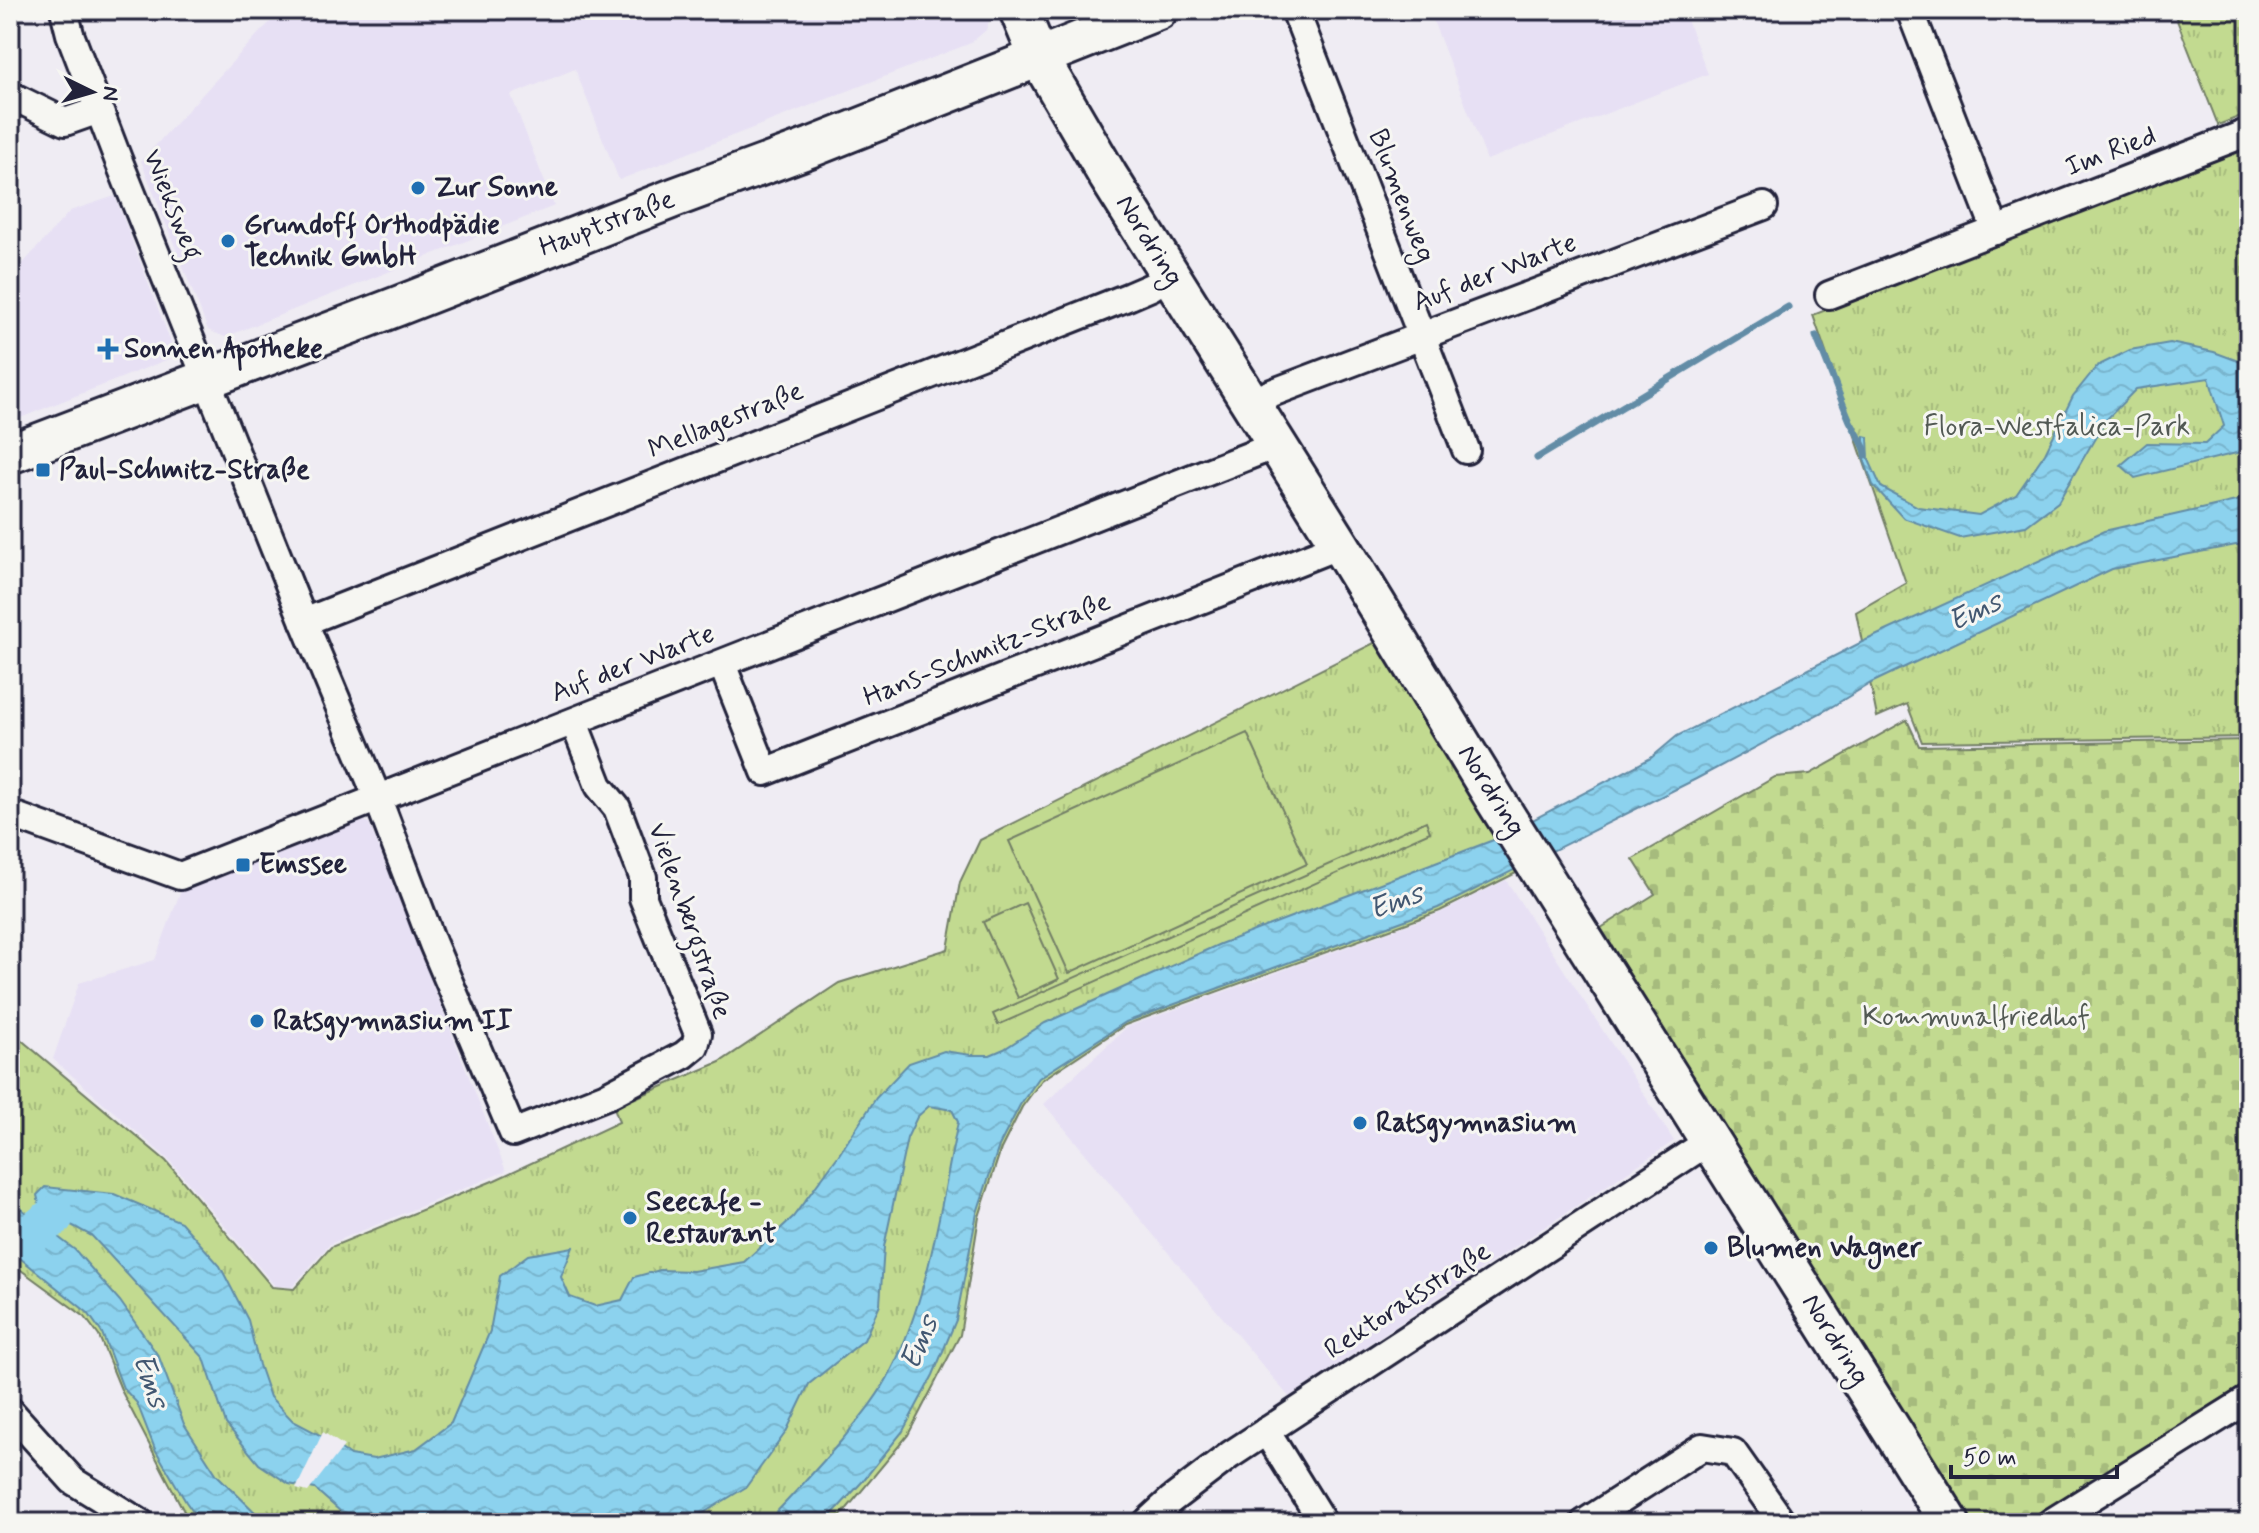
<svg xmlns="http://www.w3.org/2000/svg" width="2259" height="1533" viewBox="0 0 2259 1533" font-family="Mynerve,sans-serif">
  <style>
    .built { fill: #e7e0f4 }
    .grass { fill: url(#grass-tufts); stroke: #727e66; stroke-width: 2 }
    .cemetery { fill: url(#cemetery-stones); stroke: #727e66; stroke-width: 2 }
    .pitch { fill: #c2da90; stroke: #727e66; stroke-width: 2 }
    .water { fill: url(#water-waves); stroke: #628ca6; stroke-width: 2 }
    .pier { fill: #efecf3 }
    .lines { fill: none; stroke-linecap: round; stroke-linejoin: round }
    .stream { stroke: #628ca6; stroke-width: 7 }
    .river { stroke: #8cd2ee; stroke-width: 40 }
    .street-casing { stroke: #22223b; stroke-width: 32 }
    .secondary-casing { stroke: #22223b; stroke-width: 44 }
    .street { stroke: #f6f6f2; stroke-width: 26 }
    .secondary { stroke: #f6f6f2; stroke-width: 38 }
    .poi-dot { fill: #1f6fb2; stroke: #f6f6f2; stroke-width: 3 }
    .labels { text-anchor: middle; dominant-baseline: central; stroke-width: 6; stroke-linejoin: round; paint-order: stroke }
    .street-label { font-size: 28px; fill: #22223b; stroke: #f6f6f2 }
    .poi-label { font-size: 28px; font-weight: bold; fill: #22223b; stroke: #f6f6f2; text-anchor: start }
    .park-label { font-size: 28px; fill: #525954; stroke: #f6f6f2 }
    .water-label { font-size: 30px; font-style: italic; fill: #425771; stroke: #f6f6f2 }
  </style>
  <defs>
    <pattern id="grass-tufts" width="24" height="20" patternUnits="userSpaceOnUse" patternTransform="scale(2)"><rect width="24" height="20" fill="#c2da90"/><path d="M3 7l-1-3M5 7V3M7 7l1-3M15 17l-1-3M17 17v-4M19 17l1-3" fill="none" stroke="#a6bb7d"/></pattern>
    <pattern id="cemetery-stones" width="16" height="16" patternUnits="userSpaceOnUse" patternTransform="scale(2)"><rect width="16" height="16" fill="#c2da90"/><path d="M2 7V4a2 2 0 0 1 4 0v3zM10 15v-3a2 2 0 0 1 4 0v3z" fill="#a6bb7d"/></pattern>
    <pattern id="water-waves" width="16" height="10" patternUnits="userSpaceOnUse" patternTransform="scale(2)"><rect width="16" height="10" fill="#8cd2ee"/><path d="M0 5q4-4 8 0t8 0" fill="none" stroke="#78b4cd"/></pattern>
  </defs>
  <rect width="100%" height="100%" fill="#efecf3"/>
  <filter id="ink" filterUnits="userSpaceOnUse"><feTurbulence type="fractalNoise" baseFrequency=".0125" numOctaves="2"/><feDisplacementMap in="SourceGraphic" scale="16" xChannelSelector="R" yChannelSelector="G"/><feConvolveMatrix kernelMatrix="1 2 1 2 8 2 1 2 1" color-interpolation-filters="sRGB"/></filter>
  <g filter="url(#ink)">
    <g class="built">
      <path d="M283,10H991L992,12L986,30L971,43L619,180L575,69L511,95L554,206L225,337L208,330L141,161L260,32Z"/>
      <path d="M1429,10H1683L1708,74L1487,160Z"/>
      <path d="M115,196L173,348L166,360L10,422V278L70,211Z"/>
      <path d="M362,820L369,823L506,1171L330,1244L292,1287L275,1286L170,1161L53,1059L79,983L155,960L181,890Z"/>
      <path d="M1506,880L1674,1141L1289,1397L1044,1104L1127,1027L1440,913Z"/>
    </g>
    <g class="grass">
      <path d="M2173,10H2249V113L2218,125Z"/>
      <path d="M2249,144V737L1922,742L1907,704L1877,717L1856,612L1906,583L1813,315Z"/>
      <path d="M1376,642L1479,808L1477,810L1516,873L1440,911L1125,1025L1042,1080L1022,1107L1001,1149L979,1217L960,1335L908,1435L835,1523H190L122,1392L99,1336L85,1317L10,1262V1037L13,1033L166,1161L272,1287L294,1289L331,1247L495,1180L619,1122L614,1107L720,1062L839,983L948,949L960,882L980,840Z"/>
    </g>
    <path class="cemetery" d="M1907,720L1919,746L2249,740V1381L2026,1523H1974L1707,1100L1601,928L1655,894L1633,859L1775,777L1810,774Z"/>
    <g class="pitch">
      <path d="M1247,733L1307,864L1069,973L1009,841Z"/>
      <path d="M1426,821L1430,832L998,1025L993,1014Z"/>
      <path d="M1025,903L1059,979L1018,998L983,922Z"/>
    </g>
    <g class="water">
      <path d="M2170,343L2214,352L2249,365V450L2135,478L2121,465L2147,443L2205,444L2224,426L2209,378L2136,389L2105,421L2058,502L2026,526L1960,538L1903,518L1873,485L1864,459V436L1868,437L1869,460L1881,487L1918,507L1979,515L2016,495L2045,453L2073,396L2097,366L2130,350Z"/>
      <path d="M2249,498V544L2236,545L2112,569L1871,683L1828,709L1696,779L1438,908L1126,1022L1039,1078L1020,1105L999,1146L977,1213L956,1320L933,1375L903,1431L862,1482L824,1523H766C792,1496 817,1469 841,1441C859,1419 879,1396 891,1371C929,1297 941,1203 958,1122L952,1110L929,1106L917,1117L907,1138L884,1247L880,1304L864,1340L809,1384L786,1432L746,1487L687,1523H391L340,1511L315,1489L289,1484L259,1464L226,1424L204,1358L92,1236L54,1216L39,1204L37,1195L45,1187L114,1194L181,1222L220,1266L248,1320L259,1365L270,1397L293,1421L322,1436L350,1455L374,1459L416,1449L451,1423L490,1331L500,1276L528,1255L573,1247L561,1277L570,1297L595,1306L622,1300L634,1277L660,1270L693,1271L744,1262L793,1217L838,1156L876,1098L909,1063L944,1051L971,1055H990L1004,1049L1045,1023L1220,944L1496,839L1651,758L1677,736L1862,642L2104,531Z"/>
      <path d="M10,1200L75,1250L120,1301L159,1357L184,1424L217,1475L266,1523H201L186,1502L155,1449L137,1403L123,1388L102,1333L88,1313L10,1250Z"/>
    </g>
    <path class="pier" d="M323,1432L344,1446L308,1492L296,1489Z"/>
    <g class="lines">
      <g class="stream">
        <path d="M1816,336C1828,364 1838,393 1850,421C1855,431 1866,446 1866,455"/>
        <path d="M1537,458L1788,307"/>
      </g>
      <path class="river" d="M27,1238L54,1216"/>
      <g class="street-casing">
        <g id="street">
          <path d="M64,10L70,34L118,159L304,622L378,799L433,944L513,1133L606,1096L684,1055L695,1046L698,1034L643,898V877L617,808L599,786L574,722"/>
          <path d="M1295,10L1466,450"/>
          <path d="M1910,10L1996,231"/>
          <path d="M10,95L65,122L99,110"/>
          <path d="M1829,295L2249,132"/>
          <path d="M1251,404L1269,394L1764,206"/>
          <path d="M304,622L1130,296L1151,287L1170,275"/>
          <path d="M722,664L765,772L1340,545"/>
          <path d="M10,814L180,876L1266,449L1276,443"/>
          <path d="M10,1411L73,1481L141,1523"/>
          <path d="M1266,1431L1323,1523"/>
          <path d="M1146,1523L1171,1500L1230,1455L1711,1140"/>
          <path d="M1584,1523L1702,1447L1733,1452L1783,1523"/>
          <path d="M2050,1523L2249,1399"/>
        </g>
      </g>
      <g class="secondary-casing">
        <g id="secondary">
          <path d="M1019,10L1038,56L1108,176L1340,545L1496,801L1950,1523"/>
          <path d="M10,454L398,306L676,197L812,147L1158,10"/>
        </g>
      </g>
      <use href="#street" class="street"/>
      <use href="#secondary" class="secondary"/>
    </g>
  </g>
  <g class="poi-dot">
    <circle cx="418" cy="188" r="8"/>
    <circle cx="228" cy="241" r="8"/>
    <path d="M104 337h8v8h8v8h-8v8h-8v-8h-8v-8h8z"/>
    <rect x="35" y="462" width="16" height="16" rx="4"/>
    <rect x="235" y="857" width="16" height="16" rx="4"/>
    <circle cx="257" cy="1021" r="8"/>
    <circle cx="1360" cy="1123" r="8"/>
    <circle cx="630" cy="1218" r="8"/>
    <circle cx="1711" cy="1248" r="8"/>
  </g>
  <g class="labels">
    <g class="street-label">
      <text transform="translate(2111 152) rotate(-21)">Im Ried</text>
      <text transform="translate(1401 196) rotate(69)">Blumenweg</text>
      <text transform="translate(172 205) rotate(68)">Wieksweg</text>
      <text transform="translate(607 224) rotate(-21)">Hauptstraße</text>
      <text transform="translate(1149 241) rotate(58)">Nordring</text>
      <text transform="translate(1495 273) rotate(-21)">Auf der Warte</text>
      <text transform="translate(726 421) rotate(-22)">Mellagestraße</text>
      <text transform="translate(987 650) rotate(-22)">Hans-Schmitz-Straße</text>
      <text transform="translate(633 664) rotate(-21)">Auf der Warte</text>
      <text transform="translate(1491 791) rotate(58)">Nordring</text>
      <text transform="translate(689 921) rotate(71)">Vielenbergstraße</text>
      <text transform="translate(1408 1301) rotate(-33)">Rektoratsstraße</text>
      <text transform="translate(1835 1340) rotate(58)">Nordring</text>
    </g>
    <g class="poi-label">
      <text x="434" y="188">Zur Sonne</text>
      <text x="244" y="225">Grundoff Orthodpädie<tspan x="244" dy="32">Technik GmbH</tspan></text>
      <text x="124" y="349">Sonnen Apotheke</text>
      <text x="59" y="470">Paul-Schmitz-Straße</text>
      <text x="259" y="865">Emssee</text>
      <text x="273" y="1021">Ratsgymnasium II</text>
      <text x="1376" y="1123">Ratsgymnasium</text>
      <text x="646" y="1202">Seecafe -<tspan x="646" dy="32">Restaurant</tspan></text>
      <text x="1727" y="1248">Blumen Wagner</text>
    </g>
    <g class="park-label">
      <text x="2057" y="427">Flora-Westfalica-Park</text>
      <text x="1976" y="1017">Kommunalfriedhof</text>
    </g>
    <g class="water-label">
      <text transform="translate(1975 612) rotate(-25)">Ems</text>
      <text transform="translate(1396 902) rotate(-20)">Ems</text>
      <text transform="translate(920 1343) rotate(-67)">Ems</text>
      <text transform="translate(150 1381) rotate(71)">Ems</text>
    </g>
  </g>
  <rect width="2259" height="1533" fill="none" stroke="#f6f6f2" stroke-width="40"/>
  <rect x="20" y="20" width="2219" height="1493" fill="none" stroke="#22223b" stroke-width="3" filter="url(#ink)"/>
  <g transform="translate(92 92) rotate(95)" stroke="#f6f6f2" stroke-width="6" paint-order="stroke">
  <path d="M0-6L14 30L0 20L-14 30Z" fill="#22223b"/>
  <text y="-12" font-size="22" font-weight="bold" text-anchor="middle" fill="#22223b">N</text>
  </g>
  <path d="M1951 1465v12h166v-12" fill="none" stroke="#22223b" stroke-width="4"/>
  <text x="1963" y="1465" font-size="24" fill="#22223b" stroke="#f6f6f2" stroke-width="6" paint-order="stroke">50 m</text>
</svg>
